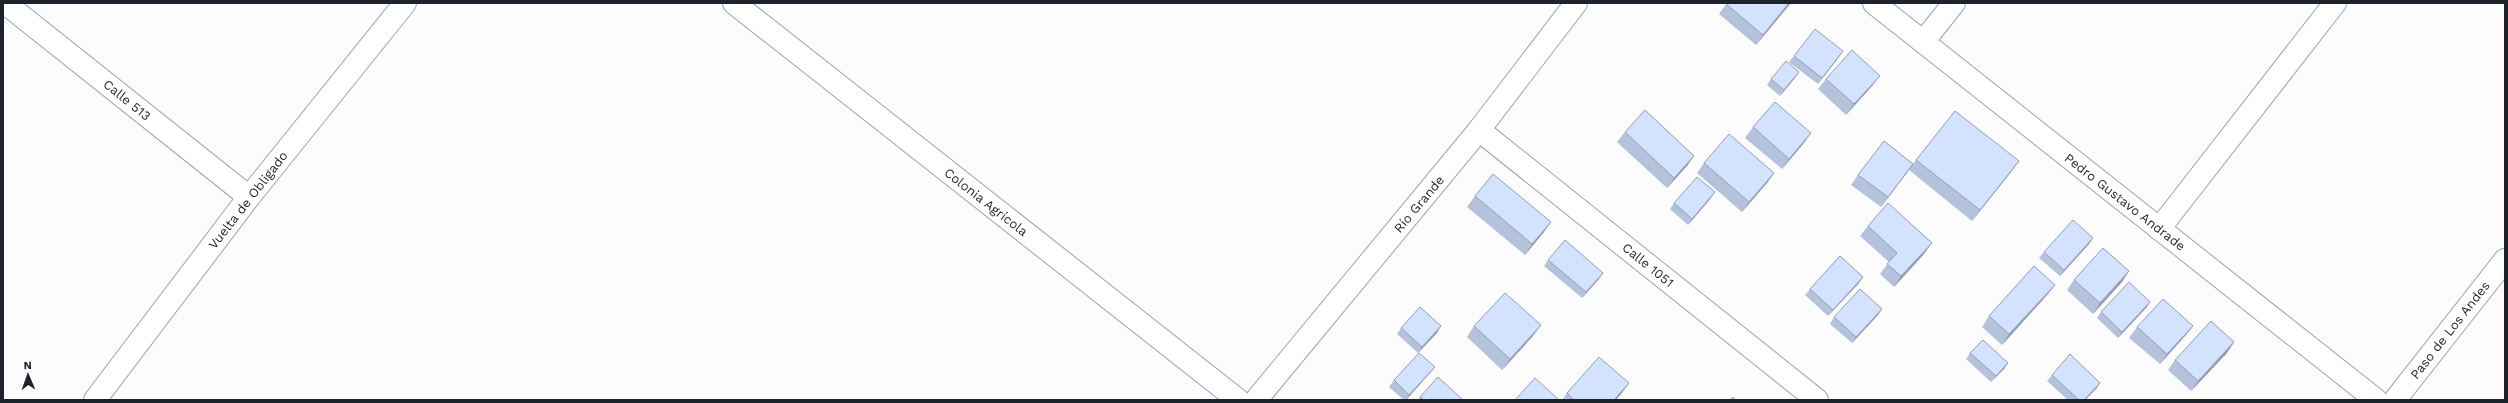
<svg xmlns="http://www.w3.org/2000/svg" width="2508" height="403" viewBox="0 0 2508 403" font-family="'Work Sans',sans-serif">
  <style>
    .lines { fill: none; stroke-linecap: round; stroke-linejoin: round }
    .minor-casing { stroke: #95a4c0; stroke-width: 24 }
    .minor { stroke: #fff; stroke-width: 22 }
    .wall { fill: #b5c2db }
    .shaded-wall { fill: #939eb2 }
    .building { fill: #d2e2ff; stroke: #939eb2 }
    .labels { text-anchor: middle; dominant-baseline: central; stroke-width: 3.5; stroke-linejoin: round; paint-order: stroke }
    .street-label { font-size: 13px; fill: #1d232d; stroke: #fff }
  </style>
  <rect width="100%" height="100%" fill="#fcfcfc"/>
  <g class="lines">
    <g class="minor-casing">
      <g id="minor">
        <path d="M5,3L249,197"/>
        <path d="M734,3L1238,400"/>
        <path d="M1874,3L2376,400"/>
        <path d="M1923,42L1954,3"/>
        <path d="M1479,130L1817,400"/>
        <path d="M2159,229L2335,3"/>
        <path d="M95,400L249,197L405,3"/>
        <path d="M1256,400L1479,130L1576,3"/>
        <path d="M2395,400L2505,260"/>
      </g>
    </g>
    <use href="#minor" class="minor"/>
  </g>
  <g class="wall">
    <path d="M1727,3H1791L1756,45L1719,14Z"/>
    <path d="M1794,56L1839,57L1818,84L1789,62Z"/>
    <path d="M1795,78L1780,96L1767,85L1771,79Z"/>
    <path d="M1826,79L1872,86L1846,115L1818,89Z"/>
    <path d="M1753,127L1804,143L1782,169L1745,138Z"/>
    <path d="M1625,132L1694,156L1687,166L1667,188L1617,142Z"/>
    <path d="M1916,160L2019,161L2011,172L1972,221L1909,170L1881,207L1851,185L1858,175L1913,164Z"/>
    <path d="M1704,163L1774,173L1767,183L1742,212L1697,173Z"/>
    <path d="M1475,196L1544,232L1525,255L1467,207Z"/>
    <path d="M1711,198L1688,225L1670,209L1674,203Z"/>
    <path d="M1868,226L1924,254L1894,287L1880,274L1889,262L1860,236Z"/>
    <path d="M2093,238L2089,244L2060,276L2039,258L2044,252Z"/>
    <path d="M1548,260L1599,279L1582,298L1544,266Z"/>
    <path d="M2129,271L2122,282L2093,314L2067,290L2074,280Z"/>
    <path d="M1859,283L1828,316L1805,295L1810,289Z"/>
    <path d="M2055,285L2047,295L2002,345L1982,327L1989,316Z"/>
    <path d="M2150,302L2146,308L2118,338L2097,318L2101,312Z"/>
    <path d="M1878,315L1852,343L1830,324L1834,317Z"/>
    <path d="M1474,326L1533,336L1502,370L1467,337Z"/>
    <path d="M2193,326L2185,336L2160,364L2129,338L2137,327Z"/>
    <path d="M1401,328L1437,333L1418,353L1397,334Z"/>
    <path d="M2234,342L2227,353L2191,391L2168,370L2175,360Z"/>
    <path d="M1970,353L2008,363L2004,369L1991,382L1966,359Z"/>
    <path d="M1435,367L1430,373L1406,400H1404L1389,387L1394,380Z"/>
    <path d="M2052,375L2096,389L2085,400H2068L2047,381Z"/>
    <path d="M1629,383L1621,394L1616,400H1562L1567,393Z"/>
    <path d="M1420,397L1463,400H1418Z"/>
  </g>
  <g class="shaded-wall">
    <path d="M1789,3H1791L1756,45L1763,35Z"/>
    <path d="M1843,51L1839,57L1818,84L1822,78Z"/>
    <path d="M1799,72L1795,78L1780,96L1784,90Z"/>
    <path d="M1880,76L1872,86L1846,115L1854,104Z"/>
    <path d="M1811,133L1804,143L1782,169L1789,159Z"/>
    <path d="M1694,156L1687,166L1667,188L1674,178Z"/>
    <path d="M2019,161L2011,172L1972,221L1980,210Z"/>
    <path d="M1913,164L1906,174L1881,207L1888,197Z"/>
    <path d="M1774,173L1767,183L1742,212L1749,202Z"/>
    <path d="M1715,192L1711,198L1688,225L1692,219Z"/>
    <path d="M1551,222L1544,232L1525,255L1532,244Z"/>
    <path d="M2093,238L2089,244L2060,276L2064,270Z"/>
    <path d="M1932,243L1924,254L1894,287L1901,276Z"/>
    <path d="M2129,271L2122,282L2093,314L2100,303Z"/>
    <path d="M1603,273L1599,279L1582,298L1586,292Z"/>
    <path d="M1863,277L1859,283L1828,316L1833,310Z"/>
    <path d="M2055,285L2047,295L2002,345L2009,334Z"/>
    <path d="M2150,302L2146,308L2118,338L2122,332Z"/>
    <path d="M1882,309L1878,315L1852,343L1856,337Z"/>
    <path d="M1541,325L1533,336L1502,370L1510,359Z"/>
    <path d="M1441,326L1437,333L1418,353L1422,347Z"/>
    <path d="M2193,326L2185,336L2160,364L2167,354Z"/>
    <path d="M2234,342L2227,353L2191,391L2198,381Z"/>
    <path d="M2008,363L2004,369L1991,382L1996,376Z"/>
    <path d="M1435,367L1430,373L1406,400L1409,395Z"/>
    <path d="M1629,383L1621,394L1616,400H1614Z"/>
    <path d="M2100,383L2096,389L2085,400H2084Z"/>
  </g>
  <g class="building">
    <path d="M1727,3H1789L1763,35L1726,4Z"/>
    <path d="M1815,29L1843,51L1822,78L1794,56Z"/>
    <path d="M1852,50L1880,76L1854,104L1826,79Z"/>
    <path d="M1786,61L1799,72L1784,90L1771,79Z"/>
    <path d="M1775,102L1811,133L1789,159L1753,127Z"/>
    <path d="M1645,110L1694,156L1674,178L1625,132Z"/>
    <path d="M1955,111L2019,161L1980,210L1916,160Z"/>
    <path d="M1729,134L1774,173L1749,202L1704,163Z"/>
    <path d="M1884,141L1913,164L1888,197L1858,175Z"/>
    <path d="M1493,174L1551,222L1532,244L1475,196Z"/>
    <path d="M1697,177L1715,192L1692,219L1674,203Z"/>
    <path d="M1888,203L1932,243L1901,276L1887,264L1897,253L1868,226Z"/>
    <path d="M2073,220L2093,238L2064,270L2044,252Z"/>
    <path d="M1565,240L1603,273L1586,292L1548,260Z"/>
    <path d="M2103,248L2129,271L2100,303L2074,280Z"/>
    <path d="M1840,256L1863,277L1833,310L1810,289Z"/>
    <path d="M2034,266L2055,285L2009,334L1989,316Z"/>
    <path d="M2129,282L2150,302L2122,332L2101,312Z"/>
    <path d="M1860,289L1882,309L1856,337L1834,317Z"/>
    <path d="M1505,293L1541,325L1510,359L1474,326Z"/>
    <path d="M2163,299L2193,326L2167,354L2137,327Z"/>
    <path d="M1420,307L1441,326L1422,347L1401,328Z"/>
    <path d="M2211,321L2234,342L2198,381L2175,360Z"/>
    <path d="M1983,340L2008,363L1996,376L1970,353Z"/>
    <path d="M1419,353L1435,367L1409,395L1394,380Z"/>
    <path d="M2070,354L2100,383L2084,400H2079L2052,375Z"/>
    <path d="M1599,357L1629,383L1614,400H1574L1567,393Z"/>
    <path d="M1438,377L1463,400H1424L1420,397Z"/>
    <path d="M1535,378L1559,400H1515Z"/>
    <path d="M1733,397L1736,400H1730Z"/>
  </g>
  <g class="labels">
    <g class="street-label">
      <text transform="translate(127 100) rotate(39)">Calle 513</text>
      <text transform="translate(248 200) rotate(-52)">Vuelta de Obligado</text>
      <text transform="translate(986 202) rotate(38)">Colonia Agrícola</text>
      <text transform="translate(2125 202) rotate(38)">Pedro Gustavo Andrade</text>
      <text transform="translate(1419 204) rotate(-50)">Río Grande</text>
      <text transform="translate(1648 265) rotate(39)">Calle 1051</text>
      <text transform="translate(2450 330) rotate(-52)">Paso de Los Andes</text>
    </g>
  </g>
  <rect width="2508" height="403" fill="none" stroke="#1d232d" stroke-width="8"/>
  <g transform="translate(28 375) rotate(358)" stroke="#ffffff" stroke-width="3" paint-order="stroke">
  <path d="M0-3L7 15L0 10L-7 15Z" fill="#1d232d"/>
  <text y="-6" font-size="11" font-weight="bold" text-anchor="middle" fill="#1d232d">N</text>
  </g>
</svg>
